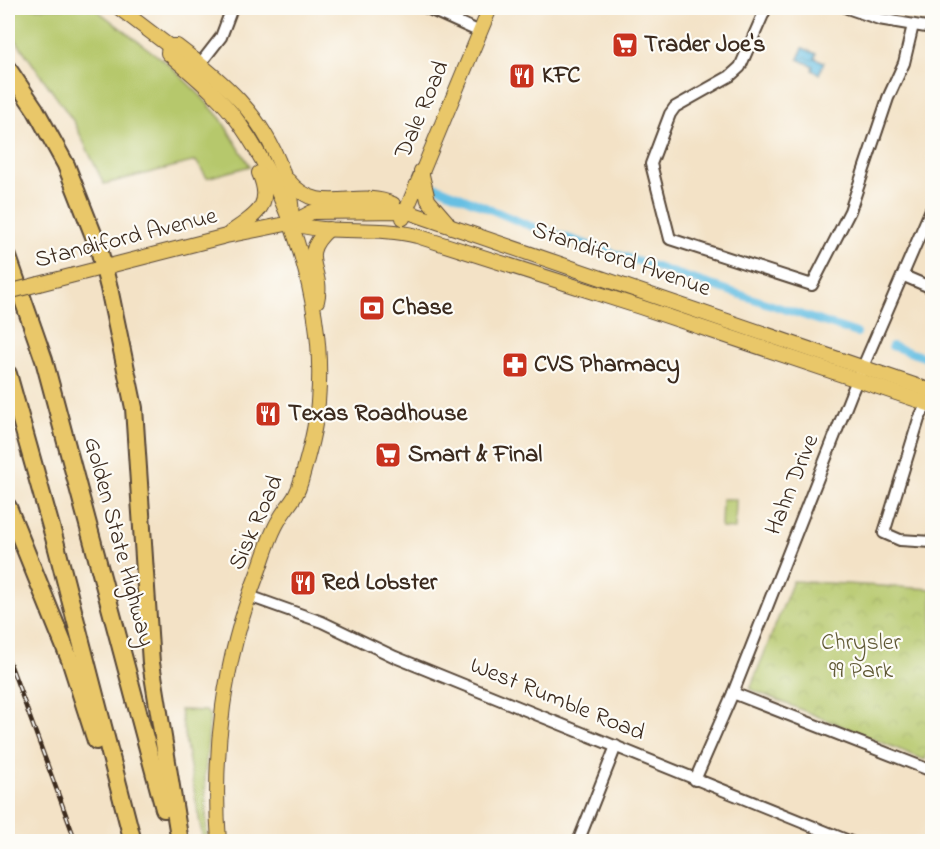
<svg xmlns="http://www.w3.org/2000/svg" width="940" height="849" viewBox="0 0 940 849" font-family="'Indie Flower',sans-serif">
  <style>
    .grass { fill: #b6c86c; stroke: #787945; stroke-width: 1.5 }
    .park { fill: url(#park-crowns); stroke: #787945; stroke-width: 1.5 }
    .water { fill: url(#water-ripples); stroke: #507480; stroke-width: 1.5 }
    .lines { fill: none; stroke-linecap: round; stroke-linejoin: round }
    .canal { stroke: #66bfe3; stroke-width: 8 }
    .minor-casing { stroke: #574637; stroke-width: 14 }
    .major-casing { stroke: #574637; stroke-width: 16 }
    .highway-casing { stroke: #574637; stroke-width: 20 }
    .minor { stroke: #fff; stroke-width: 10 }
    .major { stroke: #e9c769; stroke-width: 14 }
    .highway { stroke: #e9c769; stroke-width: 16 }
    .rail-casing { stroke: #3b2a1e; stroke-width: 4.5 }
    .rail { stroke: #fdfcf7; stroke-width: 2; stroke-dasharray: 7; stroke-linecap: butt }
    .major-bridge-casing { stroke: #574637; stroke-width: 16; stroke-linecap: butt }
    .major-bridge { stroke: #e9c769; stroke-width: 14 }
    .labels { text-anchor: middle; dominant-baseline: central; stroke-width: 4.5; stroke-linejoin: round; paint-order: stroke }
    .poi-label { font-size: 24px; font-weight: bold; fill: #3b2a1e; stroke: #fdfcf7; text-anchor: start }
    .street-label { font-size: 24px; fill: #3b2a1e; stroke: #fdfcf7 }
    .park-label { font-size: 24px; fill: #605935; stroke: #fdfcf7 }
  </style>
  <defs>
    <pattern id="park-crowns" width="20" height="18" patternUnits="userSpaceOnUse" patternTransform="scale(1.5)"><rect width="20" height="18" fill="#b6c86c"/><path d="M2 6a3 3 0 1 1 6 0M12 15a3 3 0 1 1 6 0" fill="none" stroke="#9dac5d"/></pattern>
    <pattern id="water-ripples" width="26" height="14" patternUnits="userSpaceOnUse" patternTransform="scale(1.5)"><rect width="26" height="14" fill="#66bfe3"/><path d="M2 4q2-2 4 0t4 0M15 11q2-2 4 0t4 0" fill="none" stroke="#559bb7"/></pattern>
  </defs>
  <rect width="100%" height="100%" fill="#fdfcf7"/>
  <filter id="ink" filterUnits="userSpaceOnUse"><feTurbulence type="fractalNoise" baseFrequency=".0167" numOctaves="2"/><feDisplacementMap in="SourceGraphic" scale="12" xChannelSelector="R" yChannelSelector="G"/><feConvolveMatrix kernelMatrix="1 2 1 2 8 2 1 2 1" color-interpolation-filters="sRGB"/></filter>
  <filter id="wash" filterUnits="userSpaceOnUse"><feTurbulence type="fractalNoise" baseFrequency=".008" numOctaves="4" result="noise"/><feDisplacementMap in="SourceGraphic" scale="24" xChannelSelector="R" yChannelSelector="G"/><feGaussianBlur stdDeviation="1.35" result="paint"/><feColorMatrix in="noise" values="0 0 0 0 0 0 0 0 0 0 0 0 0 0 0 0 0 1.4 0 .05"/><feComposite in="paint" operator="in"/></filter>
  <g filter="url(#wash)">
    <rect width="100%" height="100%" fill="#f3e2c6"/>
    <g class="grass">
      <path d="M8,8H94L168,64L200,95L221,119L250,166L207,178L196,161L104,184L74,122L8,29Z"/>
      <path d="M722,499H736L735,529L721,528Z"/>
      <path d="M180,710L206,711L210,716L205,773L207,841H203Z"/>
    </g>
    <path class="park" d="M793,581L932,589V742L925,760L750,689Z"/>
    <path class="water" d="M803,48L816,54L815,58L824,62L819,74L812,70L813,66L798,59Z"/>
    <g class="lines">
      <g class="canal">
        <path d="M438,187L525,224L857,333"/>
        <path d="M892,346L932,360"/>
      </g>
    </g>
  </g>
  <g filter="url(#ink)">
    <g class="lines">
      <g class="minor-casing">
        <g id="minor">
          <path d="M427,8L480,32"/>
          <path d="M766,8L740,67L730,76L675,107L670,114L651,164L670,239L812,285L850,211L888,98L904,63L913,25"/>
          <path d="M847,8L879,19L932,28"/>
          <path d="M200,64L221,37L232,8"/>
          <path d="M904,276L932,288"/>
          <path d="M927,403L919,419L884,533L900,540L932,542"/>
          <path d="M249,596L322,622L395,657L851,842"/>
          <path d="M733,693L932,771"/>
          <path d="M695,780L733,693L852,392L932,207"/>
          <path d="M578,842L616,746"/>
        </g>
      </g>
      <g class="major-casing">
        <g id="major">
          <path d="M119,8L169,46H177C223,81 262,114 282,170C289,192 293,200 291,223"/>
          <path d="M169,46L168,53C193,75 220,96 239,123C292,199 326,309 318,402C316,428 308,456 301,481C296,500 287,505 279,520C269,536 264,557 257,575C224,659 212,752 219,842"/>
          <path d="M421,171L428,200L447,222"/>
          <path d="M288,180C320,219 356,187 393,204"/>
          <path d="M403,218L490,8"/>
          <path d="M291,223C331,236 375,225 417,236L640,307L932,405"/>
          <path d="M230,233C255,215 274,207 259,173"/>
          <path d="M39,284L226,236L291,223L312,212L405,211L932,391"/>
          <path d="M317,301C325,268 296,258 329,229"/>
        </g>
      </g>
      <g class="highway-casing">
        <g id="highway">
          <path d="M8,69L35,109L66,165L99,249L109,288L134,408L151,663L180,842"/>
          <path d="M8,257L44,360L164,809"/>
          <path d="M8,374L55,541L133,842"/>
          <path d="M8,507L70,660L96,741"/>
        </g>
      </g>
      <use href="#minor" class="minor"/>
      <use href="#major" class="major"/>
      <use href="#highway" class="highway"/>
      <g class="rail-casing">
        <path id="rail" d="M8,658L76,842"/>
      </g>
      <use href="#rail" class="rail"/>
      <g class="major-bridge-casing">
        <path id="major-bridge" d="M8,292L39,284"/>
      </g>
      <use href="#major-bridge" class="major-bridge"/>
    </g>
  </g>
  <defs>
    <g id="supermarket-square" transform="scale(1.35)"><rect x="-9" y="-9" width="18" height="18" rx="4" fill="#c8321e" stroke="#fdfcf7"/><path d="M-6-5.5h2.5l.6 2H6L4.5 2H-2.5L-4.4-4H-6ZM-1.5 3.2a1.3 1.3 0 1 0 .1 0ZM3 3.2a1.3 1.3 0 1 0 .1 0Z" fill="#fff"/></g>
    <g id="restaurant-square" transform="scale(1.35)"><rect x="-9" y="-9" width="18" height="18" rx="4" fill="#c8321e" stroke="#fdfcf7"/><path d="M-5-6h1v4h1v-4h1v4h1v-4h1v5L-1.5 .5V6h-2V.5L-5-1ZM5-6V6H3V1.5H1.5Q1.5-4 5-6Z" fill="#fff"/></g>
    <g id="bank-square" transform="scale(1.35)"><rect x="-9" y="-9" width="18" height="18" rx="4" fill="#c8321e" stroke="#fdfcf7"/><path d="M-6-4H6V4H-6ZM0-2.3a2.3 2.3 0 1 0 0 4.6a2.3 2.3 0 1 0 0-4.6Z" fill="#fff"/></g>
    <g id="pharmacy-square" transform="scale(1.35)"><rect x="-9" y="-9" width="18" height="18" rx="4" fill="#c8321e" stroke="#fdfcf7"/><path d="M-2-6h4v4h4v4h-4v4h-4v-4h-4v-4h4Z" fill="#fff"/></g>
  </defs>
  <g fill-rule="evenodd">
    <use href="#supermarket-square" x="625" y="45"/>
    <use href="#restaurant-square" x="522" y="76"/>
    <use href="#bank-square" x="372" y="308"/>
    <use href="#pharmacy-square" x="515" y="365"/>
    <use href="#restaurant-square" x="268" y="414"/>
    <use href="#supermarket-square" x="388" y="455"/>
    <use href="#restaurant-square" x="303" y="583"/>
  </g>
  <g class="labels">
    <g class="poi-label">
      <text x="644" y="45">Trader Joe's</text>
      <text x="542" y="76">KFC</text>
      <text x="392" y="308">Chase</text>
      <text x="534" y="365">CVS Pharmacy</text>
      <text x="288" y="414">Texas Roadhouse</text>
      <text x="408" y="455">Smart &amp; Final</text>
      <text x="322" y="583">Red Lobster</text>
    </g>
    <g class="street-label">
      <text transform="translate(423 110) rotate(-67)">Dale Road</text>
      <text transform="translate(126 239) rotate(-14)">Standiford Avenue</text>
      <text transform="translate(621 260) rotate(19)">Standiford Avenue</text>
      <text transform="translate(793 485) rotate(-68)">Hahn Drive</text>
      <text transform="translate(257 523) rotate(-66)">Sisk Road</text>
      <text transform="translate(118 542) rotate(75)">Golden State Highway</text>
      <text transform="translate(557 700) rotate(22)">West Rumble Road</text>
    </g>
    <g class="park-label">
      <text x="861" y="643">Chrysler<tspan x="861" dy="28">99 Park</tspan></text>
    </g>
  </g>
  <rect width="940" height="849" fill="none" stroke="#fdfcf7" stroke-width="30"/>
</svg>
